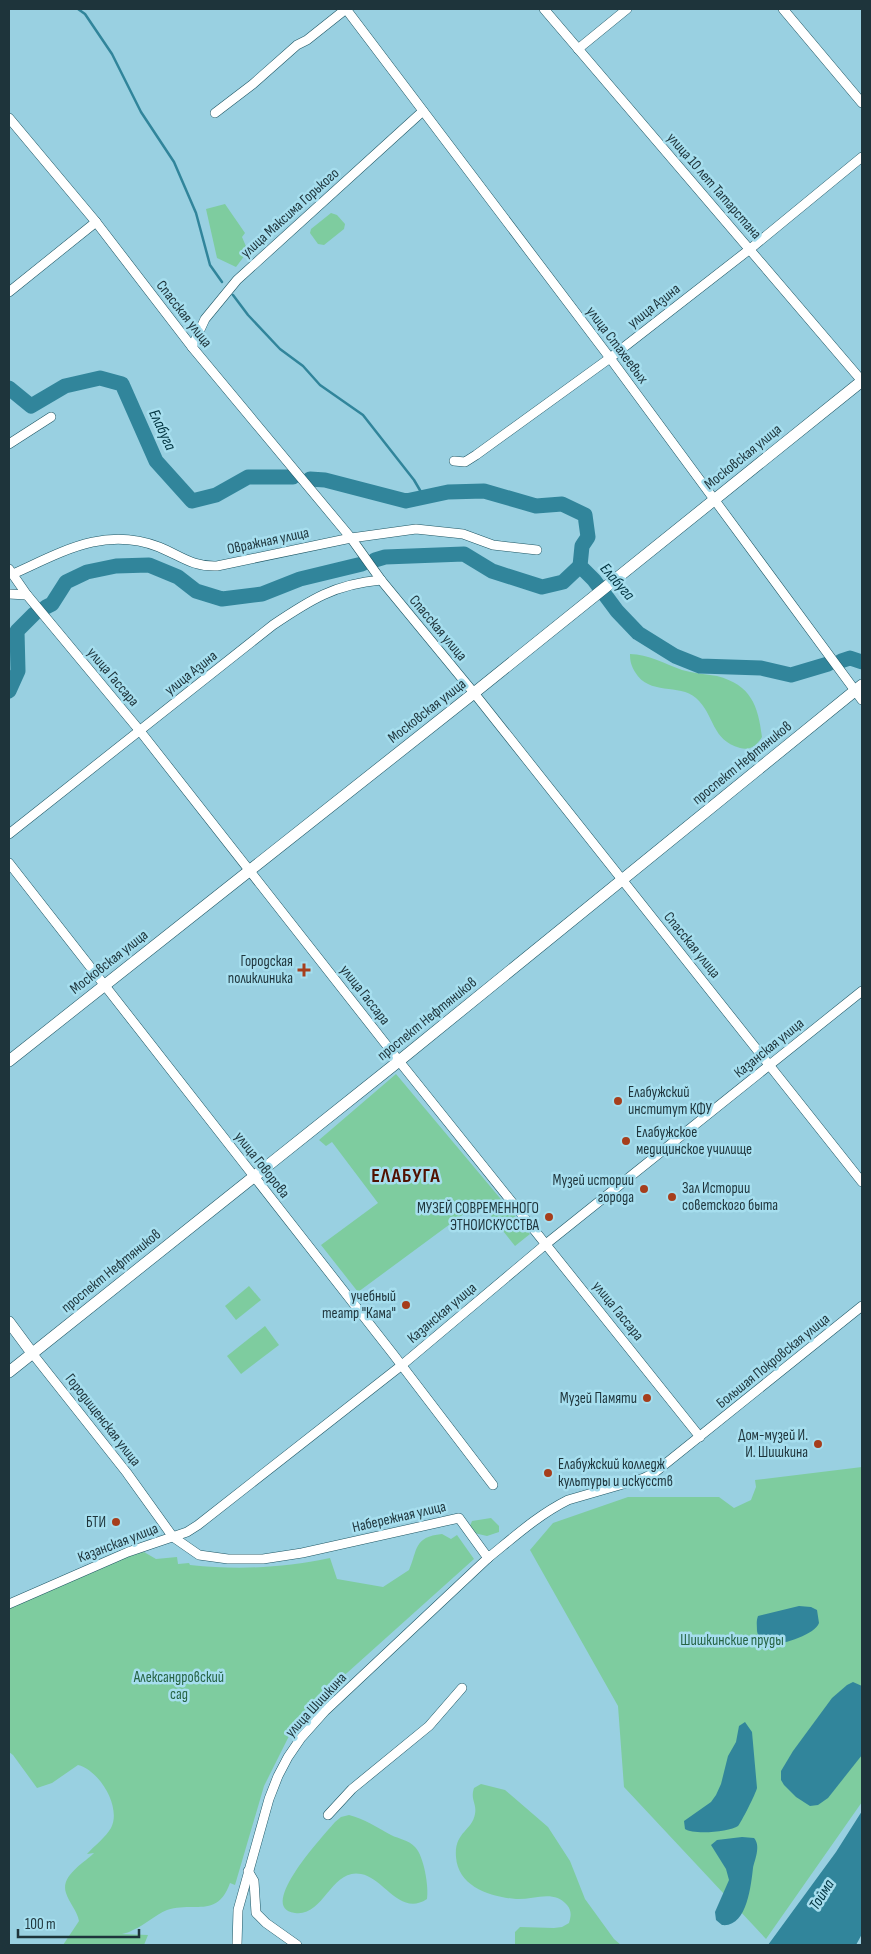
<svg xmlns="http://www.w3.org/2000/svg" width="871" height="1954" viewBox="0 0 871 1954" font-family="'Sofia Sans Condensed',sans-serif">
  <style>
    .green { fill: #7ecc9f }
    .water { fill: #31859b }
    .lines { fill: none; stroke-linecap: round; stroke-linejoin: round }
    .stream { stroke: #31859b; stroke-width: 2.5 }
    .river { stroke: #31859b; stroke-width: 15 }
    .minor-casing { stroke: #1e5664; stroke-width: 10 }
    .major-casing { stroke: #1e5664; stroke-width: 12 }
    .minor { stroke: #fff; stroke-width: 9 }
    .major { stroke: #fff; stroke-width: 11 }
    .poi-dot { fill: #a63e1c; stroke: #a6deee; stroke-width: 2 }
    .labels { text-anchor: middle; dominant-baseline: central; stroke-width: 5; stroke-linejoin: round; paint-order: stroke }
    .street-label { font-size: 15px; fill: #1e343b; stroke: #a6deee }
    .poi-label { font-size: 15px; fill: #1e343b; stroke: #a6deee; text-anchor: end }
    .park-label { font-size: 15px; fill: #276445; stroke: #a6deee }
    .water-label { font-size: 16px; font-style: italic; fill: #00333f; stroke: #a6deee }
    .district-label { font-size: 20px; font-weight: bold; letter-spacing: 1px; fill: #511000; stroke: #a6deee }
  </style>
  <rect width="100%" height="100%" fill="#99d0e1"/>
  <g class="green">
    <path d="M225,204L245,233L242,237L248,251L236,267L217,258L206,209Z"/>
    <path d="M331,213L337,215L345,224L344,229L324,245L318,244L310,233L311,229Z"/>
    <path d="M630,654C648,654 665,664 682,670C693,673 705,674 717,676C751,685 758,705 762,737C757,745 751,751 740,748C711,740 715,715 696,698C679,683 649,696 635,672C631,665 630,661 630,654Z"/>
    <path d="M396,1074L530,1234L515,1246L480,1202L358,1292L321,1245L378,1203L332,1142L326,1146L319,1140Z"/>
    <path d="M249,1286L261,1300L236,1320L225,1306Z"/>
    <path d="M265,1326L279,1345L241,1374L227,1356Z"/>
    <path d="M862,1467V1802L766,1939L624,1787L618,1706L530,1550L553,1523L628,1497H719L734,1508L751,1500L756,1487L755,1480Z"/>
    <path d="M491,1518L499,1526V1532L487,1536L474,1533L470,1526L472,1521Z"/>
    <path d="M442,1534L451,1539L457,1535L474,1559L338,1681L291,1732L264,1786L235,1885L230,1883C217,1919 194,1901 167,1910C155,1915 145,1925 133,1930C130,1932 126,1933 122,1934L148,1935L144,1945H63L79,1921C77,1910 69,1903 66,1893C60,1876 84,1863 94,1853L87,1854C94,1846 106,1837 111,1828C122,1807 99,1770 78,1765L52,1783L37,1788L13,1755L9,1752V1606L132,1554L144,1552L156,1559L177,1557L178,1564L189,1563L190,1565C239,1570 281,1568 330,1558L337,1579L383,1587L409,1570C418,1550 413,1537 442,1534Z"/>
    <path d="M481,1784L505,1790L548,1827L570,1861L585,1899L614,1939L621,1945H515V1932L520,1927L554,1928L562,1927L569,1923C571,1916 572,1911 567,1905C554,1889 533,1900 516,1899C491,1897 458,1887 456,1857C454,1832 472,1831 475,1814C477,1803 470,1800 474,1788Z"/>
    <path d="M349,1815C365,1819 376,1827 391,1835C399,1839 409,1840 415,1847C424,1856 429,1887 427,1899C400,1917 384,1878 361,1874C331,1868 324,1917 295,1913C255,1908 326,1833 335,1822L341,1817Z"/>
  </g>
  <g class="water">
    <path d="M799,1606L811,1607L817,1610L819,1623C815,1635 777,1647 766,1644C761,1642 758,1636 757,1631C757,1626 756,1621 758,1616Z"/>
    <path d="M853,1682L862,1686V1755L828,1798L818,1805L810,1806L796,1797L784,1785L781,1780V1771L793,1751L832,1698L847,1685Z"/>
    <path d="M745,1722L752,1732L757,1788C756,1793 741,1823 738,1826C730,1832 693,1835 685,1829L684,1821L711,1802L716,1795L721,1784L728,1756L736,1742L739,1726Z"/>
    <path d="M862,1811V1934L856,1945H768L836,1852Z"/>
    <path d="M742,1837L754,1838C761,1846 755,1859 753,1868C751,1885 747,1928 722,1925L716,1920L715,1912L729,1880L726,1869L711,1845L717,1840Z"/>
  </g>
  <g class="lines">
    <g class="stream">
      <path d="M78,9L85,14L112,54L141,112L174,162L196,213L210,265L222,282"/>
      <path d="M233,295L248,315L280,349L303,366L320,385L363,415L414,480L424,497"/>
    </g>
    <g class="river">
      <path d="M9,388L31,406L65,386L100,378L122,384L156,461L192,501L216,495L248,477H293"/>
      <path d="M310,479L325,480L406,501L448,492L484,491L536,506L562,504L585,515L588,537L582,546L580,566L594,580L617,611L638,633L675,656L700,666L761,668L791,675L828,664"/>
      <path d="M375,560L385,557L464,554L492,571L542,587L563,582L580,566"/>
      <path d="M46,607L52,604L66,582L87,572L116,566L149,565L178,577L196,591L222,599L262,594L300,579L362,564"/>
      <path d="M841,661L850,658L862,662"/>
      <path d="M9,691L18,671L17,631L34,614"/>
    </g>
    <g class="minor-casing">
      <g id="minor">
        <path d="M346,9L610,358L862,700"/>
        <path d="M544,9L862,381"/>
        <path d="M783,9L862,103"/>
        <path d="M578,49L627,9"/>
        <path d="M215,113L253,84L297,45L307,40L346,9"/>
        <path d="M9,118L96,222L192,347L351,538L381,580L474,693L862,1182"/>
        <path d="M9,292L96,222"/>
        <path d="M192,347L205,319L237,280L423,111"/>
        <path d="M9,444L51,417"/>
        <path d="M454,461L465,462L476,455L610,358L750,249L862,157"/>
        <path d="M9,569L27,595L140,731L399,1061L700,1437"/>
        <path d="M13,574C62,552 104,526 159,547C181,556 192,567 217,566L351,538L416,529L463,534L493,545L537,550"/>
        <path d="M9,594L27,595"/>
        <path d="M9,834L273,625C310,600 335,584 381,580"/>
        <path d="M9,863L393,1354L493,1485"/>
        <path d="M32,1353L127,1473L173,1537L199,1555L228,1559H263L302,1553L459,1518L488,1558C514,1537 538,1515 568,1500L644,1478L654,1473L862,1306"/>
        <path d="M9,1604L128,1552L187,1532L198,1525L402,1365L546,1244L862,991"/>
        <path d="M328,1815L352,1789L429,1726L462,1688"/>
        <path d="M248,1871L254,1881L256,1913L266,1923L297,1945"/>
        <path d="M237,1945L238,1910L269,1799L278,1776L288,1757L301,1738L325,1711L488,1558"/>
      </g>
    </g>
    <g class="major-casing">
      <g id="major">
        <path d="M9,1061L474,693L862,381"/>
        <path d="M9,1322L32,1353"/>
        <path d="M9,1372L399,1061L862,685"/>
      </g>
    </g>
    <use href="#minor" class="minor"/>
    <use href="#major" class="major"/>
  </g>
  <g class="poi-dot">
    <path d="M301.5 962.5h5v5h5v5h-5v5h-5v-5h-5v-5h5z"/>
    <circle cx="618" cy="1101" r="5"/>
    <circle cx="626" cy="1141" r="5"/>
    <circle cx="644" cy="1189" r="5"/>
    <circle cx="672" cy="1197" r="5"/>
    <circle cx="549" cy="1217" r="5"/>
    <circle cx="406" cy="1305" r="5"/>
    <circle cx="647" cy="1398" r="5"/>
    <circle cx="818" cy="1444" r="5"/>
    <circle cx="548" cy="1473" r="5"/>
    <circle cx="116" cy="1522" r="5"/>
  </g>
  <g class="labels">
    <g class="street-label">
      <text transform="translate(714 186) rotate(49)">улица 10 лет Татарстана</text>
      <text transform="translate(290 213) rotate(-42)">улица Максима Горького</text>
      <text transform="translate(654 306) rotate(-38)">улица Азина</text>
      <text transform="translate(184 314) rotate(52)">Спасская улица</text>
      <text transform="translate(617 345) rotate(53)">улица Стахеевых</text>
      <text transform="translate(743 457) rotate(-39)">Московская улица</text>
      <text transform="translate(268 541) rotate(-12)">Овражная улица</text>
      <text transform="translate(438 628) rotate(50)">Спасская улица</text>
      <text transform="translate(191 673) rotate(-38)">улица Азина</text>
      <text transform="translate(113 677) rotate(50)">улица Гассара</text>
      <text transform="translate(427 711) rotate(-38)">Московская улица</text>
      <text transform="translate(742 763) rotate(-39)">проспект Нефтяников</text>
      <text transform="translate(692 945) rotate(51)">Спасская улица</text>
      <text transform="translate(109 962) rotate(-38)">Московская улица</text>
      <text transform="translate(365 995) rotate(52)">улица Гассара</text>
      <text transform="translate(427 1019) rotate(-39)">проспект Нефтяников</text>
      <text transform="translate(769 1048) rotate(-39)">Казанская улица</text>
      <text transform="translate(262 1165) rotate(52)">улица Говорова</text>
      <text transform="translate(111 1271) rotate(-39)">проспект Нефтяников</text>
      <text transform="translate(618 1311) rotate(51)">улица Гассара</text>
      <text transform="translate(442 1313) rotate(-40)">Казанская улица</text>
      <text transform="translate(773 1361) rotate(-39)">Большая Покровская улица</text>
      <text transform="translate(103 1420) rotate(52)">Городищенская улица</text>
      <text transform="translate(399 1517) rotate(-13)">Набережная улица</text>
      <text transform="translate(118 1543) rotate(-21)">Казанская улица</text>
      <text transform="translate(316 1705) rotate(-47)">улица Шишкина</text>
    </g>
    <g class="poi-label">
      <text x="293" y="961">Городская<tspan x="293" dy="17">поликлиника</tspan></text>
      <text x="628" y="1092" text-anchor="start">Елабужский<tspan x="628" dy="17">институт КФУ</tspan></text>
      <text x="636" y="1132" text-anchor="start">Елабужское<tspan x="636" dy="17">медицинское училище</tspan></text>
      <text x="634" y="1180">Музей истории<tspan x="634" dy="17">города</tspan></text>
      <text x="682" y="1188" text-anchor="start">Зал Истории<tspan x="682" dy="17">советского быта</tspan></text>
      <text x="539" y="1208">МУЗЕЙ СОВРЕМЕННОГО<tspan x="539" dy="17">ЭТНОИСКУССТВА</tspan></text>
      <text x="396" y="1296">учебный<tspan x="396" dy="17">театр "Кама"</tspan></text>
      <text x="637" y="1398">Музей Памяти</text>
      <text x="808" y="1435">Дом-музей И.<tspan x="808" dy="17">И. Шишкина</tspan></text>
      <text x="558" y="1464" text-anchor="start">Елабужский колледж<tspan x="558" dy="17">культуры и искусств</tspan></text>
      <text x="106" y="1522">БТИ</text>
    </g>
    <g class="park-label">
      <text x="732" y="1640">Шишкинские пруды</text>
      <text x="179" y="1677">Александровский<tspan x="179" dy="17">сад</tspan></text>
    </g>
    <g class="water-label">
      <text transform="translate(162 430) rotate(65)">Елабуга</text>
      <text transform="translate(617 582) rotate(49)">Елабуга</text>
      <text transform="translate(822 1895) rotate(-58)">Тойма</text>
    </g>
    <g class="district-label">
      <text x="406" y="1176">ЕЛАБУГА</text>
    </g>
  </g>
  <rect width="871" height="1954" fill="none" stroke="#1e343b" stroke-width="20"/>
  <path d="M18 1929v8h121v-8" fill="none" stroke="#1e343b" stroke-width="2.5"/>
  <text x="25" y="1929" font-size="15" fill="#1e343b" stroke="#a6deee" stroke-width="4" paint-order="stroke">100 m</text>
</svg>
